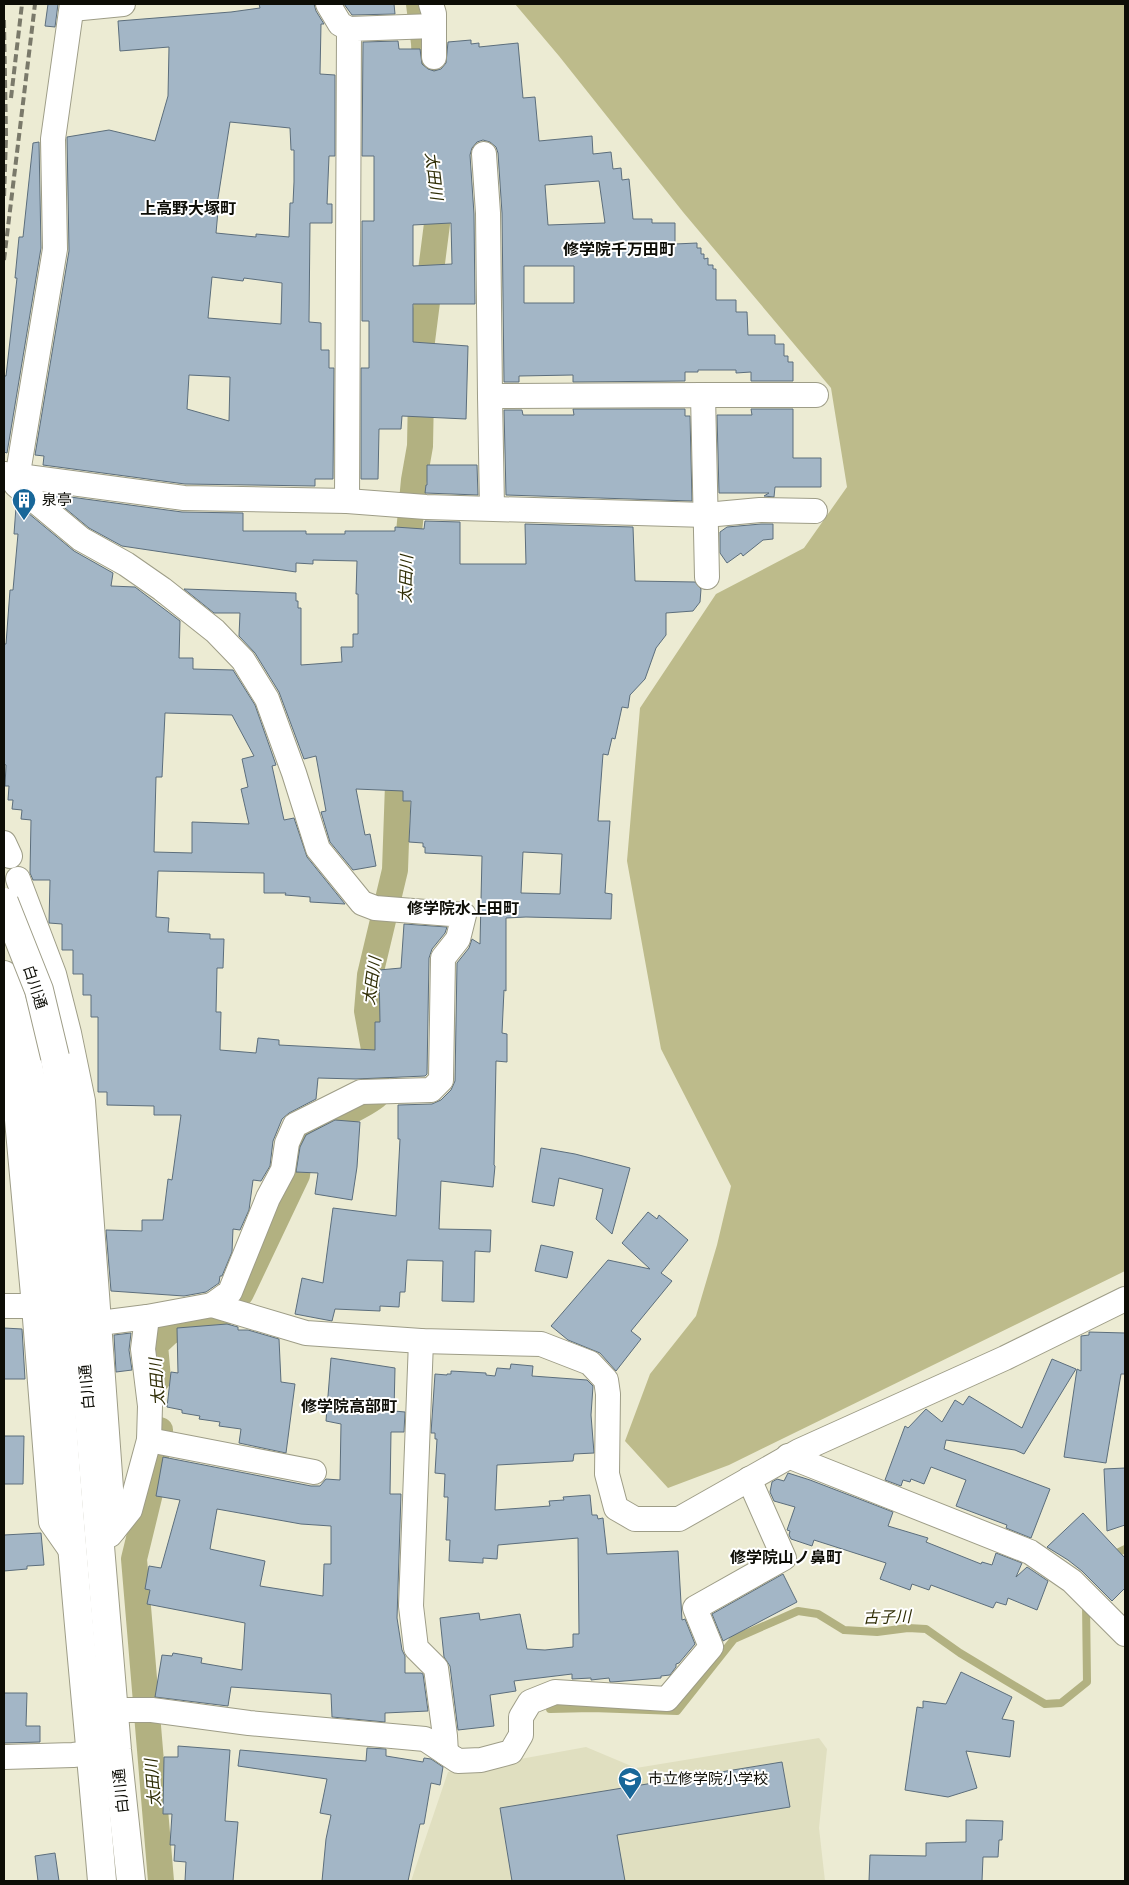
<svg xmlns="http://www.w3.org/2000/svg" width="1129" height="1885" viewBox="0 0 1129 1885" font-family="Jost,'Noto Sans JP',sans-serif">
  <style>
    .built { fill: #e0dfc0 }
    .forest { fill: #bdbb8b }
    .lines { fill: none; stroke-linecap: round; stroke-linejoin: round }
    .stream { stroke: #b2b181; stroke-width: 8 }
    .canal { stroke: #b2b181; stroke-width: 26 }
    .building { fill: #a3b6c6; stroke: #5c6e7c; fill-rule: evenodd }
    .street-casing { stroke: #9e9d87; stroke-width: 26 }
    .secondary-casing { stroke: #9e9d87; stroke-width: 30 }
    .street { stroke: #fff; stroke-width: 24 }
    .secondary { stroke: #fff; stroke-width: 28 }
    .rail { stroke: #7a796a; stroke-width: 4; stroke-dasharray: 8 4; stroke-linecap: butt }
    .secondary-bridge-casing { stroke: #9e9d87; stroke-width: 30; stroke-linecap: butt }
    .secondary-bridge { stroke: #fff; stroke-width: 28 }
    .labels { text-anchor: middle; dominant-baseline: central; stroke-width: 4; stroke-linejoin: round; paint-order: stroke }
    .poi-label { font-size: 15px; fill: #0d0d06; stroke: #fff; text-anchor: start }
    .street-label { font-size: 15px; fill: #0d0d06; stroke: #fff }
    .water-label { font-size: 16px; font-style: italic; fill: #2f2d05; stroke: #fff }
    .neighbourhood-label { font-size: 16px; font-weight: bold; fill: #0d0d06; stroke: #fff }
  </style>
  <rect width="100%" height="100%" fill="#ecebd3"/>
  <path class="built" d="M819,1738L827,1749L819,1828L825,1881H411L448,1772L586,1747L636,1768Z"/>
  <path class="forest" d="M515,4H1125V1271L729,1465L668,1488L625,1441L650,1374L696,1316L717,1245L731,1186L661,1049L627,861L640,708L716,594L804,548L847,487L831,388L683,212L559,56Z"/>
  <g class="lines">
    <g class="stream">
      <path d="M1111,1556L1125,1549"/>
      <path d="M550,1709L592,1708L677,1711L734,1639L798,1611L818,1614L844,1630L877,1632L908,1628L926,1629L960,1653L1045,1704L1061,1703L1087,1682L1086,1603"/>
    </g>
    <g class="canal">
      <path d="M419,4L424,43L427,103"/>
      <path d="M406,564L414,480L420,446L422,341L438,216L440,195L438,188"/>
      <path d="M158,1379L155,1345L169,1332L177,1328L222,1315L241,1293L297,1175L302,1138C324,1120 354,1113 376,1096V1060L367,1011L370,975L395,870L399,756"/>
      <path d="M160,1430L151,1489L134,1559L161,1881"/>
    </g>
  </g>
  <g class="building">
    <path d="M48,4H58L55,27L45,26Z"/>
    <path d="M259,4H314L316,11L324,24H321L320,74L335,75V156H329L327,204H332V223H310L309,322L321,323V350H329V368H334L333,479H315V486L185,484L43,465L44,456L35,455L69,251L67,137L109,130L155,141L168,96L169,47L120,51L118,21L231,12L260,8ZM230,122L290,128L291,150H294V182L293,203H290L289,237L256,234V237L216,233L218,211H216ZM212,277L243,281L244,278L282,283L281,324L208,318ZM189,375L230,377L229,421L187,409Z"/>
    <path d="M344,4H394L395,14L352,15Z"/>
    <path d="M471,40V44L479,43V47L518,43L523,98L535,97L539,141L592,136L593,154L611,152L613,169L621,168L622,180L629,179L633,219H652V223H675V244L697,243V248H701V254H704V259L708,258V265H713V269H716V300H736V312H747L748,335H775V344H784V356H788V362H793V381H751V372L736,373V370H698V372H685V381L573,382V375L519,376V382H504L502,213L498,153L496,147L490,142L483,140L477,142L472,148L470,155L474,214L475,304H413V342L468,346L466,419L402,416L401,429H379L378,479H361V368H369V321H362V221H374V156H362L363,42L398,41L399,49H420L422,64L428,69L434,71L441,69L446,63L448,42ZM599,181L605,223L548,225L545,185ZM451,223L452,264L413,266V225ZM524,266H574V303H524Z"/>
    <path d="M39,142L41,248L7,453L4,452V376H6L17,278H15L19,237H23L33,143Z"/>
    <path d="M573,409H685V416H690L692,501L506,495L504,410H522L523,415H574Z"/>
    <path d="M751,409H793V458H821V487H775L774,497L764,496L769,493H719L717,415H752Z"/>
    <path d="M427,465H477L478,495L425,493L426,485H427Z"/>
    <path d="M48,494L182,512L243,513V531H306V534H345V531H395V527L424,529L425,521L460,522V564H526L525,524L633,527L635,581L695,582L701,589L700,602L693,611L666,613V635L656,648L645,679L630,695L628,708L622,707L615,739L612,738L608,755L603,754L598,821H610L605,893L612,894L611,919L526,917L506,918V991L504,990L502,1033L507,1034V1062L496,1061L494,1165L495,1166L493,1187L441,1181L439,1229L491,1230L490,1252L475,1251L474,1302L442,1301L443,1261L407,1260L405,1292H400L399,1307L380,1306V1311L335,1309L332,1321L295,1314L302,1278L323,1283L333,1208L396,1216L400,1139H398V1105L432,1104L441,1100L451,1090L455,1081L457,963L469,948L472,939L480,944L482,856L425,853V847H423V843L409,842L411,801H403V791L356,789L365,835L370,834L376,866L353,870L330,842L321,812L326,811L316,756L304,759L279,692L255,653L239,636L240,613H214L184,589L296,593V601H298V608H301V665L342,662L341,647H353V634H358V594H356L357,561L313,560V564L296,563V572L122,546L89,528ZM523,852L562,854L560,894L521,893Z"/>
    <path d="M16,507L22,508L74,551L113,573L111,586L135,587L180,621L179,658H193V669L233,670L255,705L276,765L272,766L284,820L294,818L307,857L345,904L310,902V897L285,895L286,893H264V873L158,871L156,917L169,918L168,932L210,934V939H224L223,968H217L216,1012H221L220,1050L256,1053L258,1038L279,1040V1045L375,1050V1022H380L379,970L401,968L404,924L447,927L445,933L432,949L429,958L427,1074L425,1076L356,1079L318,1078L316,1099L289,1113L282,1119L273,1141L270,1166L261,1181L253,1180L249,1210L240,1230L233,1229L232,1252L222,1276H220L219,1283L206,1292L184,1296L111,1291L106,1230L142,1231V1220H163L168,1179L172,1180L181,1115H154V1106L107,1105V1092H98V1017H91V995H83V974H73V950H62V924L49,923L50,880H33L30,873L31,820L21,819L22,810L12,809L13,800H8L9,786H5L6,765L4,764V644H6L10,590H13L18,534H14ZM165,713L232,715L254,756L242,759L248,787L241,789L249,824L192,822V853L154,852L156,777H162Z"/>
    <path d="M761,524H773V539L763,540L743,556L741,553L727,563L720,553V532L727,527Z"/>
    <path d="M335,1120L360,1122L357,1167L352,1200L315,1194L318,1173L296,1172L300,1147L306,1135Z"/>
    <path d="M541,1148L575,1154L630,1168L612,1234L596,1219L603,1189L559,1178L554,1206L532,1202Z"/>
    <path d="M648,1212L657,1219L659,1215L688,1240L661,1273L672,1281L631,1331L641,1339L616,1371L600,1353L568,1340L551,1326L608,1260L650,1269L622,1243Z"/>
    <path d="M541,1245L573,1252L567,1278L535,1271Z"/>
    <path d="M227,1324L238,1327V1330H248L279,1339L281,1382L295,1384L286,1453L239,1443L241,1429L219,1426L220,1422L199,1419L200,1416L182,1413V1410L167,1407L171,1372L178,1373L177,1328Z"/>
    <path d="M4,1328L22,1329L25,1379H4Z"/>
    <path d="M1089,1332L1125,1333V1374H1121L1106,1463L1064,1457L1077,1369L1081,1371V1336L1089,1335Z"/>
    <path d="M131,1333L129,1350L132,1370L116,1372L114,1335Z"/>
    <path d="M331,1358L395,1368L394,1411L405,1412L404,1432H391L390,1494H401L397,1618L402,1650L405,1656V1673H421L423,1674L428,1711L385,1713V1722L332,1717L331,1694L231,1687L228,1706L155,1697L162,1655L172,1656L173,1653L202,1658L201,1663L242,1670L245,1623L147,1604L150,1590L145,1589L149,1566L161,1568L180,1500L156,1496L163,1457L311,1486H320L326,1479L340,1480L341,1424L326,1421ZM217,1509L301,1524L331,1526V1564H324L323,1596L260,1586L265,1561L210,1549Z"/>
    <path d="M1052,1359L1076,1369L1024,1454L1015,1450L946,1440L944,1449L1050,1489L1031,1538L1006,1528L1007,1525L956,1506L966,1480L931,1467L924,1484L911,1479L910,1482L903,1480L901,1486L885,1480L905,1426L908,1428L926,1409L942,1422L955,1400L963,1405L969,1396L1022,1428Z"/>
    <path d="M511,1364L533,1366L532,1376L587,1380L593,1386L591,1415L594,1453L574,1454L573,1461L497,1465L495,1510L550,1506L549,1501L564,1500L563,1497L590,1495L592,1515H597L598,1519L603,1518L607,1554L678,1551L682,1620L685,1619L695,1644L679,1663L676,1664V1667L670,1675L661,1676V1678L612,1682H610L609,1678L591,1680V1678L572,1679V1674L514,1681L516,1691L490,1695L494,1726L458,1730L450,1666L444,1657L440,1618L479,1613L480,1620L520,1614L527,1649L545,1650L573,1647V1634H579L578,1538L498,1545L497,1559L483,1558V1563L449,1561L450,1540H446L448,1497H444L445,1474L435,1473L437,1439H435V1433H431L435,1374L447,1375V1374H451V1371L486,1373V1375L495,1376L497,1368L510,1369Z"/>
    <path d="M4,1436H24L23,1484H4Z"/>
    <path d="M1125,1468V1525L1107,1531L1104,1469Z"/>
    <path d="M788,1473L810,1480L893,1512L888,1526L928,1538L926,1542L981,1564L982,1562L992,1565L996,1553L1022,1563L1016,1577L1027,1567L1048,1581L1037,1610L1008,1598L1006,1605L996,1602L993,1608L931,1585L929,1590L912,1584L910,1590L880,1579L886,1563L814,1540L812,1546L791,1539L789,1535L790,1531L787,1530L795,1507L774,1501L770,1492L772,1482L777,1479L784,1481Z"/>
    <path d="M1083,1513L1125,1558V1588L1112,1601L1082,1571L1068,1560L1047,1547Z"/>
    <path d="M41,1533L44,1565L27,1566V1569L4,1571V1535Z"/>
    <path d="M783,1574L797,1602L723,1641L712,1614Z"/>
    <path d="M961,1672L1012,1697L1002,1719L1014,1721L1010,1757L966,1751L977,1788L948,1797L905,1790L917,1707L923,1708V1701L946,1704Z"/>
    <path d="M4,1693H27L26,1726H40V1742L4,1743Z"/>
    <path d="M178,1746L230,1750L225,1821L238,1822L233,1881H185L186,1862L174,1861L175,1845H170L172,1814H163L164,1757H178Z"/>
    <path d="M367,1748L386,1749V1756L423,1762L424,1758L431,1759L443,1767L440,1785L431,1783L424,1824H420L408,1881H322L326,1839L331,1815L320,1813L327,1779L238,1766L240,1750L366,1761Z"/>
    <path d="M782,1762L790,1807L617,1835L625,1881H512L500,1808Z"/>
    <path d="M966,1820L1003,1821L1002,1840H999L998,1857H983L982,1881H869L870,1855L926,1856V1843L966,1842Z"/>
    <path d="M55,1853L59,1881H38L35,1856Z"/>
  </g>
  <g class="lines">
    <g class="street-casing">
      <g id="street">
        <path d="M72,4L53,139L55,249L16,485L81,539L126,564L162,589L215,631L243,660L267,699L294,773L318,849L362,903L375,908L464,915L458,939L443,958L441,1080L431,1090L361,1092L295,1125L287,1143L283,1170L268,1198L230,1292L212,1305"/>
        <path d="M328,4L340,24L349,29"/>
        <path d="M431,4L434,14V57"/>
        <path d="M72,9L123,4"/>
        <path d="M484,154L488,213L490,396"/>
        <path d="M703,395H816"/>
        <path d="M4,474L184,498L347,501L426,507L706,515L760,510L815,511"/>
        <path d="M347,501L349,29L434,26"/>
        <path d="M492,508L490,396L703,395L707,577"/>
        <path d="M4,843L10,856"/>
        <path d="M18,879L54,974L69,1033L83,1101L114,1530"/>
        <path d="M4,1039L16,1109L34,1306L51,1522L72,1552"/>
        <path d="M4,1306H34"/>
        <path d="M100,1323L147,1317L212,1305L306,1333L421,1341L541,1344L590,1363L606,1380L608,1394L607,1474L616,1508L635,1519H679L799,1451L1005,1358L1125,1299"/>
        <path d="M421,1341L411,1606L416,1648L436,1668L445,1736L446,1753"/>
        <path d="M149,1440L314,1472"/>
        <path d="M788,1456L1030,1552L1072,1581L1125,1634"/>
        <path d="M110,1535L130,1510L149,1440L150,1406L143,1349L147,1317"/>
        <path d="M114,1710H152L249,1723L425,1739L458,1761L481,1760L511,1752L521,1735V1717L530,1702L555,1692L667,1699L711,1647L695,1608L784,1558L749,1479"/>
        <path d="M4,1757L73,1755L108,1751"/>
      </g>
    </g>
    <g class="secondary-casing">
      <g id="secondary">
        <path d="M4,975C51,1114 52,1274 62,1420C73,1574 89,1727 102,1881"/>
        <path d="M55,1057L65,1127L117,1750L131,1881"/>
      </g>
    </g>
    <use href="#street" class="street"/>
    <use href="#secondary" class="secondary"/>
    <g class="rail">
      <path d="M4,20L6,137L4,199"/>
      <path d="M11,98L22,4"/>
      <path d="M4,260L35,4"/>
    </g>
    <g class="secondary-bridge-casing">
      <path id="secondary-bridge" d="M4,902L39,990L55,1057"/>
    </g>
    <use href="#secondary-bridge" class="secondary-bridge"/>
  </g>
  <defs>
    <g id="building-pin" transform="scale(1.25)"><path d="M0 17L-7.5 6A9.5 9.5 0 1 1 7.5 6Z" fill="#186799" stroke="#fff"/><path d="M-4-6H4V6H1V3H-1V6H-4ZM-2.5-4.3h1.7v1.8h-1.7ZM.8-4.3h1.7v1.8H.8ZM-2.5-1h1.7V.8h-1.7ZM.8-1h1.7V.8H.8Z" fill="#fff"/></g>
    <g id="school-pin" transform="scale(1.25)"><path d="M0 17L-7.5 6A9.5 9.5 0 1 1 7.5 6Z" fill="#186799" stroke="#fff"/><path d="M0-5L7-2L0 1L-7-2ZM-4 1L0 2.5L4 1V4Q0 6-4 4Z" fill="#fff"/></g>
  </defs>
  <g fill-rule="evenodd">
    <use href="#building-pin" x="24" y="500"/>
    <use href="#school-pin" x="630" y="1779"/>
  </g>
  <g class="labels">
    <g class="poi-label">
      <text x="42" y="500">泉亭</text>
      <text x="648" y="1779">市立修学院小学校</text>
    </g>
    <g class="street-label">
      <text transform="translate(35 987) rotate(72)">白川通</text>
      <text transform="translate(87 1387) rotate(-95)">白川通</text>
      <text transform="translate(121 1791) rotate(-96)">白川通</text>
    </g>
    <g class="water-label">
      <text transform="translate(434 176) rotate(83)">太田川</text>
      <text transform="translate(406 579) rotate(-88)">太田川</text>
      <text transform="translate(372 981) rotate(-82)">太田川</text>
      <text transform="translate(157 1382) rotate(-94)">太田川</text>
      <text transform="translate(887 1617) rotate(-1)">古子川</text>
      <text transform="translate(153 1783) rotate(-95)">太田川</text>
    </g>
    <g class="neighbourhood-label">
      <text x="188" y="208">上高野大塚町</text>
      <text x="619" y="249">修学院千万田町</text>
      <text x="463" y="908">修学院水上田町</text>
      <text x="349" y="1406">修学院高部町</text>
      <text x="786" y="1557">修学院山ノ鼻町</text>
    </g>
  </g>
  <rect width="1129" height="1885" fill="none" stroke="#0d0d06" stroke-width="10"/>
</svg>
